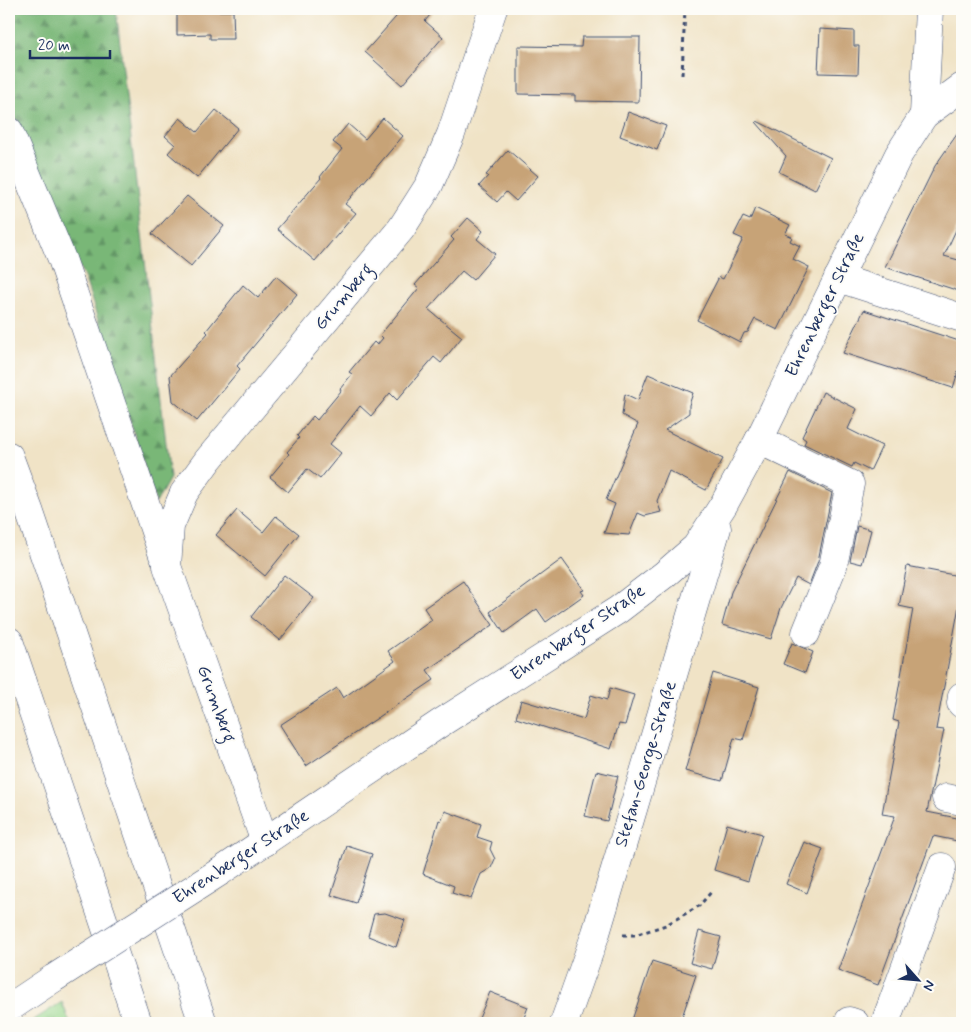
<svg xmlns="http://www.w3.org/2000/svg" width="971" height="1032" viewBox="0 0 971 1032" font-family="Mynerve,sans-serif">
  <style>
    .grass { fill: url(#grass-tufts); stroke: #598274 }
    .forest { fill: url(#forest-firs); stroke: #4a736a }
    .building { fill: #c7a377 }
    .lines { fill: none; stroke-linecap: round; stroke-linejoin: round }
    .minor-casing { stroke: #3b4a6e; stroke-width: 29 }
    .highway-casing { stroke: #3b4a6e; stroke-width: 29 }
    .path { stroke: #3b4a6e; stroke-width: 3; stroke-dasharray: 4 4; stroke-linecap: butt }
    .minor { stroke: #fff; stroke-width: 28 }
    .highway { stroke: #fff; stroke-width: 28 }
    .minor-bridge-casing { stroke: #3b4a6e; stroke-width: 29; stroke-linecap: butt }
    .minor-bridge { stroke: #fff; stroke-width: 28 }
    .labels { text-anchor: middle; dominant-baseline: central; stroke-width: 4; stroke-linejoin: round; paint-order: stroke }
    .street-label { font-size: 18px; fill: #1b2f5e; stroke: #fdfcf7 }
  </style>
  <defs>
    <pattern id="grass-tufts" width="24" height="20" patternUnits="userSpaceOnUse" patternTransform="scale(1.25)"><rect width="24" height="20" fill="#97d68b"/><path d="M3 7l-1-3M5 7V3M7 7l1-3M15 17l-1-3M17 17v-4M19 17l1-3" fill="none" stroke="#82b87a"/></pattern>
    <pattern id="forest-firs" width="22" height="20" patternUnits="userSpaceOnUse" patternTransform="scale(1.25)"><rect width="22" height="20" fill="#79b777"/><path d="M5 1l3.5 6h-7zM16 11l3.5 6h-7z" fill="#629565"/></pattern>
  </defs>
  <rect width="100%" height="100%" fill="#fdfcf7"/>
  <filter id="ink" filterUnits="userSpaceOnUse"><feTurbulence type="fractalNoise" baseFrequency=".02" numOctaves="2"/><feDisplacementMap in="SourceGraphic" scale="10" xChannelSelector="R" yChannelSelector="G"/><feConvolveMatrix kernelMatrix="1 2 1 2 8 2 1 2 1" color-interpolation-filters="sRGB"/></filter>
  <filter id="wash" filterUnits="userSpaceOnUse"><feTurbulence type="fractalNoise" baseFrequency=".0096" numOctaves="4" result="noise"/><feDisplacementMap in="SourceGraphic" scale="20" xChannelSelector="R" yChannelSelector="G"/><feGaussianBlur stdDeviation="1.12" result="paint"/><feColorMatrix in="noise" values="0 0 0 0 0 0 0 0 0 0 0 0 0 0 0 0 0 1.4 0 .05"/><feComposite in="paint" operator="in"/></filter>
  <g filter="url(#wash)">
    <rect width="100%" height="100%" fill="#f0e3c6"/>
    <path class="grass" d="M62,1002L70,1023H29Z"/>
    <path class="forest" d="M9,9H116L170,478L156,503L86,282L9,104Z"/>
    <g id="blocks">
      <g class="building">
        <path d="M177,9H217V11H233L234,39H210V34L177,35Z"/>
        <path d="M403,9H435L425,21L443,37L402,85L365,52Z"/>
        <path d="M820,29L854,31V46H859L858,74L818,73Z"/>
        <path d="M582,37H640L639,102L575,101V95L518,94V46L581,47Z"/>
        <path d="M216,110L238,128L197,178L168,153L175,145L165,136L180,118L197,132Z"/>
        <path d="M628,112L666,126L657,150L620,136Z"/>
        <path d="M383,118L403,136L345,204L356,213L315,261L277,229L321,178L320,177L342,149L333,142L348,124L365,139Z"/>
        <path d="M757,121L831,158L815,190L779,172L786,156L756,122Z"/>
        <path d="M962,127V217L944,256L962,261V292L885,267L935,166Z"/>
        <path d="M508,150L538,176L516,201L506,192L497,202L479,186L488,176L486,175Z"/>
        <path d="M187,196L224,226L191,266L152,234Z"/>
        <path d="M755,208L790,225L785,234L792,237L790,241L800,246L793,259L809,267L778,330L755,319L748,332L744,333L740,342L697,320L719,277L723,279L743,239L734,235L743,217L750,220Z"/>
        <path d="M468,218L483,231L477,239L495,254L473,280L462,271L428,309L462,337L441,363L434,357L397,400L390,393L371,416L360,406L330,444L341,453L320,479L307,469L288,492L270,477L289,454L287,452L299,438L297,436L313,416L317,420L341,391L340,389L352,374L349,372L374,342L377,345L383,338L380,335L419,288L415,285L454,240L451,237Z"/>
        <path d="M276,276L297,294L237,366L240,369L197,421L173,401L170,376L208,333L206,331L243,285L258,298Z"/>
        <path d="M864,310L962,342V359L953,388L843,353Z"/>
        <path d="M648,374L693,393L689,405V413L665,430L723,459L706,490L669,471L657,501L661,512L645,516L638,513L629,535L604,533L615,504L606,500L638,424L622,415L625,394L638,400Z"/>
        <path d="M823,392L857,409L848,429L882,446L870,471L854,463L852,467L804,444L806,440L802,437Z"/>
        <path d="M790,472L832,493L818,561L809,585L796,578L781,608L771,639L722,625L731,592Z"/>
        <path d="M237,510L263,532L276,516L299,534L265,576L216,535Z"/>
        <path d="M857,526L871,530L862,564L850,561Z"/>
        <path d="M562,559L584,590L581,591L584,595L546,622L537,609L504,633L490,612Z"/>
        <path d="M907,566L959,576L956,589L962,590L936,729L944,730L927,812L962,819V842L933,836L878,985L838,970L895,816L882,814L899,722L893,720L913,609L899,606Z"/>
        <path d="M284,575L314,598L280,640L251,617Z"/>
        <path d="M463,581L493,625L427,670L434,680L306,766L280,725L337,688L343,698L395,661L388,651L432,620L424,608Z"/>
        <path d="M792,643L813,652L805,673L783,664Z"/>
        <path d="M713,673L759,687L743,740L734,738L722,781L685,771Z"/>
        <path d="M610,688L634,695L625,725L619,724L611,749L516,718L521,700L584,719L591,695L607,700Z"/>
        <path d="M596,771L618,776L607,821L585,816Z"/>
        <path d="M445,811L481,824L477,837L492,842L490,849L495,859L491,868L481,874L471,899L452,893L454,886L423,874L439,820L441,821Z"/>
        <path d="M727,824L762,834L748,881L714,870Z"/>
        <path d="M804,842L823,849L807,893L786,884Z"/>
        <path d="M347,846L372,854L356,903L331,895Z"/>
        <path d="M385,913L405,920L396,947L368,936L374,914Z"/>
        <path d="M699,931L721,937L712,969L690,963Z"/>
        <path d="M652,961L696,975L680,1023H631Z"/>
        <path d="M490,992L528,1007L522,1023H477Z"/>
      </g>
    </g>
  </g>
  <g filter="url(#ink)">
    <use href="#blocks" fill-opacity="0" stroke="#3b4a6e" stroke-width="1"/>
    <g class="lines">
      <g class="minor-casing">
        <g id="minor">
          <path d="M924,115L929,9"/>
          <path d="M9,131L62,259L163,555"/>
          <path d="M838,278L962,318"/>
          <path d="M759,440L850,484L833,566L806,633"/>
          <path d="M962,696L961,703L962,704"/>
          <path d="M946,798L962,801"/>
          <path d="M265,842L167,566L170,526L184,493L208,460L401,229L429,185L451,134L493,9"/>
          <path d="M221,871L439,724L618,610L665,574L696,547L724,504L759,440L899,154L924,115L962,87"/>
          <path d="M9,1008L54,978"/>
          <path d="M849,1021L855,1023"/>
          <path d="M564,1023L596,933L717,528"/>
          <path d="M885,1023L942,867"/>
        </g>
      </g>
      <g class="highway-casing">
        <g id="highway">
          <path d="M9,456L29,510L203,1023"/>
          <path d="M9,641L138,1023"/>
        </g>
      </g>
      <g class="path">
        <path d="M682,75L685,9"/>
        <path d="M623,935H635L666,925L699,906L712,891"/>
      </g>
      <use href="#minor" class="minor"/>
      <use href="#highway" class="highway"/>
      <g class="minor-bridge-casing">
        <path id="minor-bridge" d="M54,978L221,871"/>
      </g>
      <use href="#minor-bridge" class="minor-bridge"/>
    </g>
  </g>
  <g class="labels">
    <g class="street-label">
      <text transform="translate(344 297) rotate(-50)">Grumberg</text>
      <text transform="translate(825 305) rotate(-64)">Ehrenberger Straße</text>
      <text transform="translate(578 633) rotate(-34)">Ehrenberger Straße</text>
      <text transform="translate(216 704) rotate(70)">Grumberg</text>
      <text transform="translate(646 764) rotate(-73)">Stefan-George-Straße</text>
      <text transform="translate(241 857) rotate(-33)">Ehrenberger Straße</text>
    </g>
  </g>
  <rect width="971" height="1032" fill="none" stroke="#fdfcf7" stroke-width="30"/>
  <g transform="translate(918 980) rotate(117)" stroke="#fdfcf7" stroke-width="4" paint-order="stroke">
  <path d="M0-4L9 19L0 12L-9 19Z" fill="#1b2f5e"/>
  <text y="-8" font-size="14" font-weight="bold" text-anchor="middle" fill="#1b2f5e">N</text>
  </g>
  <path d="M30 50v8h80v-8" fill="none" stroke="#1b2f5e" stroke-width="2.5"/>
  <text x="38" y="50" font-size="15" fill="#1b2f5e" stroke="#fdfcf7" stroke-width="4" paint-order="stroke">20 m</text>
</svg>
